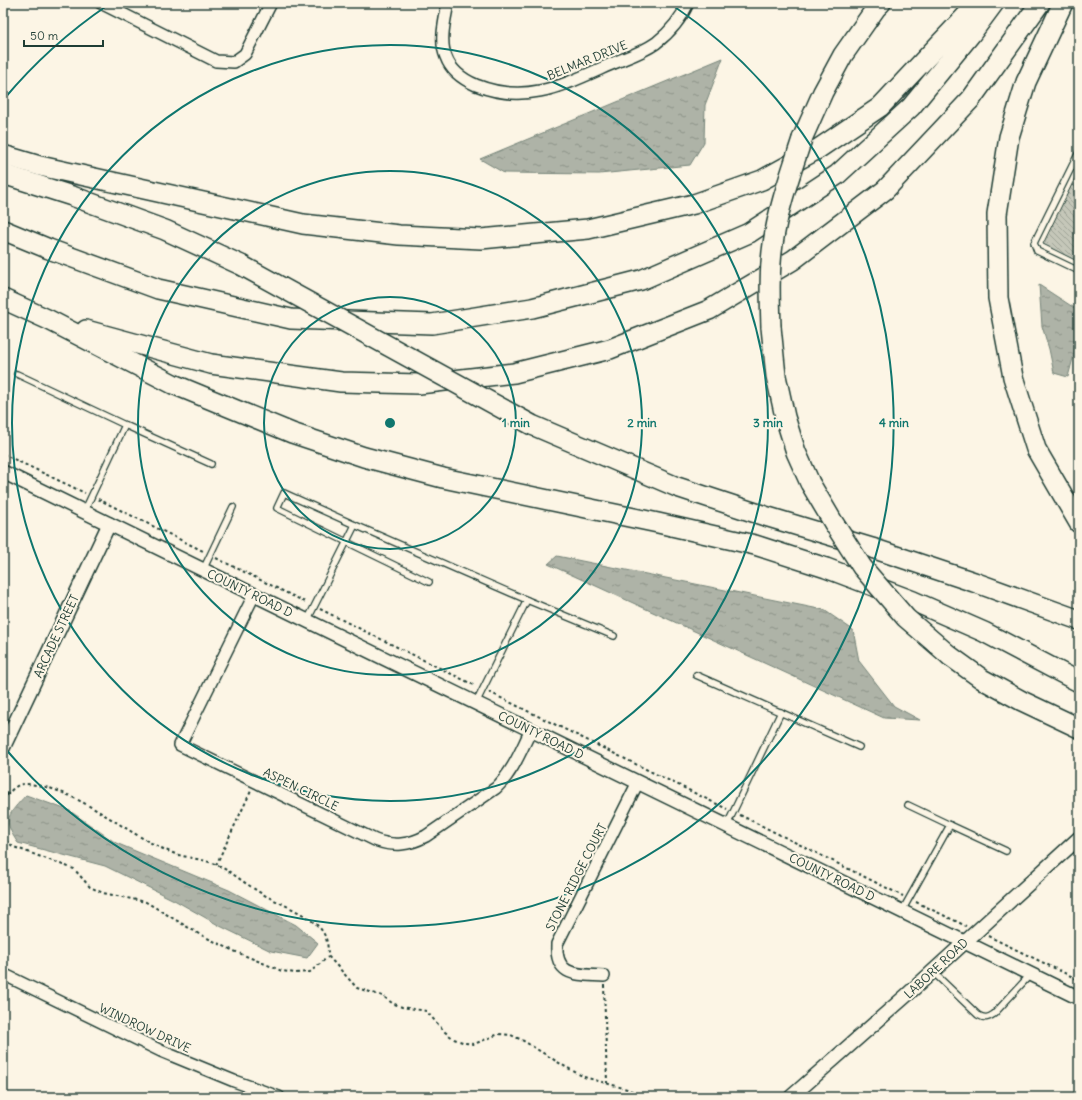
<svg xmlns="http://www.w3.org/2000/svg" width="1082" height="1100" viewBox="0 0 1082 1100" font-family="Delius,sans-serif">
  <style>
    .water { fill: url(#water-ripples); stroke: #758479 }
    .building { fill: url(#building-back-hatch); stroke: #1f3d34 }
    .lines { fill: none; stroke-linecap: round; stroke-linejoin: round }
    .service-casing { stroke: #1f3d34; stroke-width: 8 }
    .minor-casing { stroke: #1f3d34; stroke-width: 14 }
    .tertiary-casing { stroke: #1f3d34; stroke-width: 16 }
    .motorway-casing { stroke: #1f3d34; stroke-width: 22 }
    .path { stroke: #1f3d34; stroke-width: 2; stroke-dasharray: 3 3; stroke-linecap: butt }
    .service { stroke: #fcf5e5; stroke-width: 5.5 }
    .minor { stroke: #fcf5e5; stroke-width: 11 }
    .tertiary { stroke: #fcf5e5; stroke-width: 13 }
    .motorway { stroke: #fcf5e5; stroke-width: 19 }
    .motorway-bridge-casing { stroke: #1f3d34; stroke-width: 22; stroke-linecap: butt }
    .motorway-bridge { stroke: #fcf5e5; stroke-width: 19 }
    .ring { fill: none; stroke: #0f766e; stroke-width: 2 }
    .labels { text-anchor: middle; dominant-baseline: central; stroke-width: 4; stroke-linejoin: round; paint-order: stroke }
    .street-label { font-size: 12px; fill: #1f3d34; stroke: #fcf5e5 }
    .centre { fill: #0f766e; stroke: #fcf5e5; stroke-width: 2 }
    .ring-label { font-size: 12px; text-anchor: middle; font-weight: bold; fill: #0f766e; stroke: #fcf5e5; stroke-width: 4; stroke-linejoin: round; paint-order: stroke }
  </style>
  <defs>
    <pattern id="water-ripples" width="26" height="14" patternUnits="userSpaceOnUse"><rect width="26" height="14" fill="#aeb3a7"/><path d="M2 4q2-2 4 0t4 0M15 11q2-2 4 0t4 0" fill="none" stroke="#8d9389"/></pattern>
    <pattern id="building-back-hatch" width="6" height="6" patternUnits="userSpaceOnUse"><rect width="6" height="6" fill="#c5c7b9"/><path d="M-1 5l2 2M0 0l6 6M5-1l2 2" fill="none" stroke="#9fa397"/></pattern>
  </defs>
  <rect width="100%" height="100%" fill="#fcf5e5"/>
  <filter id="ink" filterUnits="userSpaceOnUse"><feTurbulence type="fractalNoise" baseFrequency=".025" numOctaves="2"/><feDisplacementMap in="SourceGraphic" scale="8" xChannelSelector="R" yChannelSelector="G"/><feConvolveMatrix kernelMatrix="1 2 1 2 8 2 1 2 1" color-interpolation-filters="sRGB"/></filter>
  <g filter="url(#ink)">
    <g class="water">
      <path d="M723,58L705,105L704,142L690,165L599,174L504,173L480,159Z"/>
      <path d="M1039,285L1079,311V336L1068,377L1054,373L1049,349L1042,326Z"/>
      <path d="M557,556L824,610L853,630L859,661L894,706L920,720L884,718L548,564Z"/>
      <path d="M26,795L70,811L116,843L229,890L296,925L318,943L307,958L271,951L220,926L176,901L105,866L18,843C1,819 9,814 26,795Z"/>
    </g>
    <path class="building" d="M1079,170V262L1043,244Z"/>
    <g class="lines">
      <g class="service-casing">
        <g id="service">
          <path d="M1079,152L1034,243L1037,251L1079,271"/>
          <path d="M17,374L125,425L84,512"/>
          <path d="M125,425L211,464"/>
          <path d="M355,525L284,493L277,508L429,582"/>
          <path d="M203,570L233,507"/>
          <path d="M527,600L614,636"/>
          <path d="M307,621L355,525L527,600L476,703"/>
          <path d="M696,675L859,747"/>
          <path d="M727,825L781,712"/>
          <path d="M950,825L1006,851"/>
          <path d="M902,911L950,825L908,805"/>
          <path d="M933,972L978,1015C985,1019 988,1018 994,1014L1030,975"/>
        </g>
      </g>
      <g class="minor-casing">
        <g id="minor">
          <path d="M101,3L216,61L234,62L245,54L271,3"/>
          <path d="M448,3C445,20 439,41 446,57C451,71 462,79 476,85C526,105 564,85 609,65C625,58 642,53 656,43C669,33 681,19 688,3"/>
          <path d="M254,595L180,745L375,840C394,847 409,845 426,836L496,788C513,772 521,750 531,730"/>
          <path d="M3,974L161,1051L234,1081L279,1097"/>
          <path d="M604,976C579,974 555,978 557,944L638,782"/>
        </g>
      </g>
      <g class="tertiary-casing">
        <g id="tertiary">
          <path d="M3,472L1079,998"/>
          <path d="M3,748L109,524"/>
          <path d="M791,1097L908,994L1079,838"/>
        </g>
      </g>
      <g class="motorway-casing">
        <g id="motorway">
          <path d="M1063,3L1026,82L1009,137L997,214L998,298L1013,377L1036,449L1079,523"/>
          <path d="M802,139L823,92L843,55L876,8L881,3"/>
          <path d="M3,155L40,166L303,224L399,235L481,239L588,229L694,204L762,180L818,149L880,107L978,3"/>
          <path d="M3,174L72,196L165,230L241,265"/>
          <path d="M3,230L49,249L158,289L291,319L432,324L532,308L641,280L749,233L837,175L911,107L971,34L994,3"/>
          <path d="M3,299L49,320L173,384L292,433L364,457L443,478L658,523L755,545L826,568L913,601L984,632L1079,682"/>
          <path d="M771,327L776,376L785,417L796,452L810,483"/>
          <path d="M86,330L211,364L341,382L419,384L514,373L610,349L709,310L793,260L885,190L971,99L1040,3"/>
          <path d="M532,425L677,487L765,516L872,548L974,582L1079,620"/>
          <path d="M950,656L982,679L1022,701L1079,728"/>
        </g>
      </g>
      <g class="path">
        <path d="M3,454L85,493"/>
        <path d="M98,499L203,551"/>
        <path d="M216,558L307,603"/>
        <path d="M320,609L476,686"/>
        <path d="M489,692L727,809"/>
        <path d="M3,800C8,794 15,784 24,784C72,784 124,833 168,851C183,858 200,858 215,864C229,870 240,880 253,888C273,902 300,909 318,926C327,935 328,944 328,956L357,988L383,996L392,1003L402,1007L426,1011L445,1032L454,1039L465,1043L474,1044L499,1034L511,1035L522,1040L564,1066L584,1077L627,1089L645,1097"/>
        <path d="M740,815L903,896"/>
        <path d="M3,835L6,841L14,847L74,869L90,887L103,893L146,902L199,934L234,951L282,971L295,973L310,972L328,957"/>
        <path d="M216,865L251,791"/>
        <path d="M916,902L966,926"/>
        <path d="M988,936L1079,980"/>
        <path d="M604,985L607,1083"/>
      </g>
      <use href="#service" class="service"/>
      <use href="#minor" class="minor"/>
      <use href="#tertiary" class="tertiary"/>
      <use href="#motorway" class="motorway"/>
      <g class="motorway-bridge-casing">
        <g id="motorway-bridge">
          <path d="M241,265L532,425"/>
          <path d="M771,327C770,299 769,271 773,244C778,208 791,173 802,139"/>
          <path d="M810,483L833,522L862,567L906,618L950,656"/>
        </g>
      </g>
      <use href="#motorway-bridge" class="motorway-bridge"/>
    </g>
  </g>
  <g class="ring">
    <circle cx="390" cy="423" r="126"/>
    <circle cx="390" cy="423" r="252"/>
    <circle cx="390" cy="423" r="378"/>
    <path d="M4 99A504 504 0 0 1 108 5M672 5A504 504 0 1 1 4 747"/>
  </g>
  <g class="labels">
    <g class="street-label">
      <text transform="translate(587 60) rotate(-22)">BELMAR DRIVE</text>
      <text transform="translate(250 593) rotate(26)">COUNTY ROAD D</text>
      <text transform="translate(56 636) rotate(-65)">ARCADE STREET</text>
      <text transform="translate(541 735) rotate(26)">COUNTY ROAD D</text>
      <text transform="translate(301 789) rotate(26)">ASPEN CIRCLE</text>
      <text transform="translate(576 877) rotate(-63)">STONE RIDGE COURT</text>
      <text transform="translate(832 877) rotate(26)">COUNTY ROAD D</text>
      <text transform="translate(936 968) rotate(-43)">LABORE ROAD</text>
      <text transform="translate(145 1028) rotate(25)">WINDROW DRIVE</text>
    </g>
  </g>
  <circle cx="390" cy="423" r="6" class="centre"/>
  <g class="ring-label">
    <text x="516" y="427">1 min</text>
    <text x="642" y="427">2 min</text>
    <text x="768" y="427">3 min</text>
    <text x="894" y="427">4 min</text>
  </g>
  <rect width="1082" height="1100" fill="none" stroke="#fcf5e5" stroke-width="16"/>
  <rect x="8" y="8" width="1066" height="1084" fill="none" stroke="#1f3d34" stroke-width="1.5" filter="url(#ink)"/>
  <path d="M24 40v6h79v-6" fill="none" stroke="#1f3d34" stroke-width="2"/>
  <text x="30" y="40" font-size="12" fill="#1f3d34" stroke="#fcf5e5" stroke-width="3" paint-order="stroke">50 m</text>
</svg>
